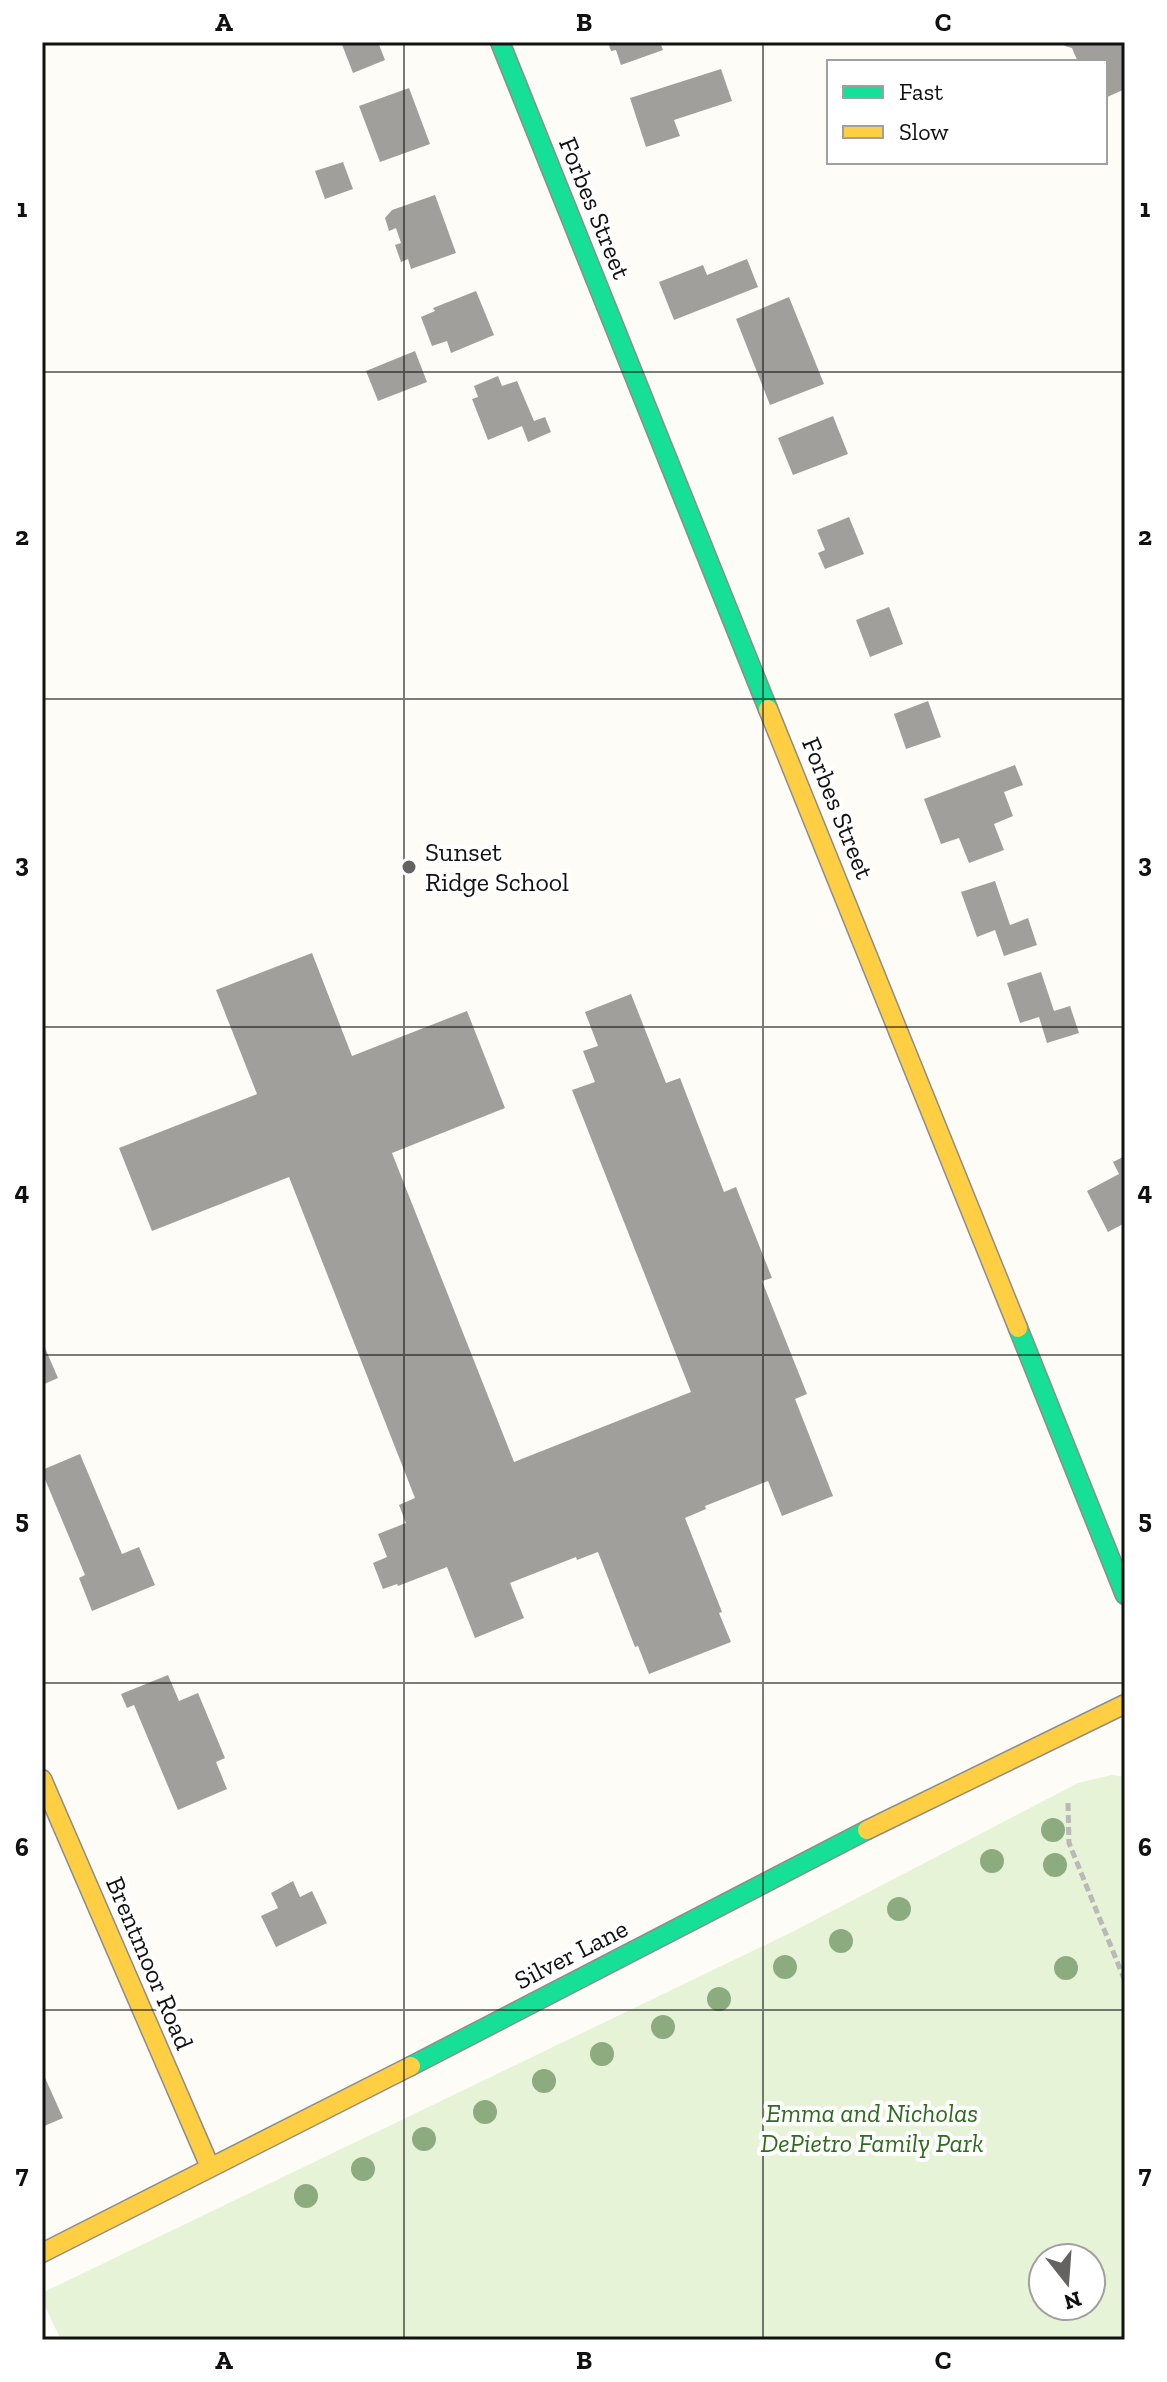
<svg xmlns="http://www.w3.org/2000/svg" width="1167" height="2382" viewBox="0 0 1167 2382" font-family="'Zilla Slab',serif">
  <style>
    .green { fill: #e7f3d7; fill-rule: evenodd }
    .building { fill: #a19f9c }
    .lines { fill: none; stroke-linecap: round; stroke-linejoin: round }
    .fast-casing { stroke: #8e8d8b; stroke-width: 21 }
    .slow-casing { stroke: #8e8d8b; stroke-width: 21 }
    .path { stroke: #b9b9b8; stroke-width: 5; stroke-dasharray: 8 4; stroke-linecap: butt }
    .fast { stroke: #16e098; stroke-width: 18 }
    .slow { stroke: #ffcf43; stroke-width: 18 }
    .tree { fill: #8cac80 }
    .grid { fill: none; stroke: #111; stroke-width: 2; stroke-opacity: 0.55 }
    .poi-dot { fill: #646362; stroke: #fff; stroke-width: 3 }
    .labels { text-anchor: middle; dominant-baseline: central; stroke-width: 8; stroke-linejoin: round; paint-order: stroke }
    .street-label { font-size: 26px; fill: #111; stroke: #fff }
    .poi-label { font-size: 26px; fill: #111; stroke: #fff; text-anchor: start }
    .park-label { font-size: 26px; font-style: italic; fill: #2f6b1f; stroke: #fff }
    .neatline { fill: none; stroke: #111; stroke-width: 3 }
    .grid-label { font-size: 26px; text-anchor: middle; font-weight: bold; fill: #111 }
  </style>
  <rect width="100%" height="100%" fill="#fdfcf7"/>
  <path class="green" d="M1112,1775L1125,1777V2340H61L42,2300V2293L794,1931L1078,1783ZM1043,2258H1091V2306H1043Z"/>
  <g class="building">
    <path d="M341,42H378L385,60L353,73Z"/>
    <path d="M608,42H660L663,50L621,65L616,50L611,51Z"/>
    <path d="M1063,42H1123L1125,89L1105,98V62H1078L1072,48L1065,46Z"/>
    <path d="M721,69L732,101L674,120L680,136L646,147L630,98Z"/>
    <path d="M409,88L430,144L380,162L359,106Z"/>
    <path d="M343,162L353,189L325,199L315,171Z"/>
    <path d="M435,195L456,253L411,269L408,259L401,262L395,245L401,243L396,228L389,231L385,218L392,210Z"/>
    <path d="M747,259L758,287L674,320L659,282L703,265L707,275Z"/>
    <path d="M476,291L494,335L451,353L447,341L432,346L421,317L435,311L433,308Z"/>
    <path d="M789,297L824,384L770,405L736,319Z"/>
    <path d="M415,351L427,382L378,401L366,371Z"/>
    <path d="M498,376L502,386L517,381L534,421L545,417L551,432L528,442L522,426L488,440L472,399L478,397L474,386Z"/>
    <path d="M833,416L848,454L793,475L778,438Z"/>
    <path d="M849,517L864,554L825,569L818,553L825,550L817,530Z"/>
    <path d="M889,607L903,644L870,657L856,620Z"/>
    <path d="M928,701L941,737L906,749L894,714Z"/>
    <path d="M1015,765L1023,785L1004,792L1013,816L994,824L1004,850L969,863L959,838L941,844L924,799Z"/>
    <path d="M995,881L1010,925L1028,918L1037,945L1004,956L995,930L977,937L961,892Z"/>
    <path d="M312,953L352,1056L467,1011L505,1108L392,1153L514,1462L691,1392L572,1090L595,1082L583,1051L598,1046L585,1012L631,994L666,1083L680,1078L724,1192L736,1187L772,1278L762,1281L807,1394L795,1399L833,1496L782,1516L768,1481L705,1506L706,1509L685,1518L722,1612L719,1613L731,1642L649,1674L638,1646L635,1647L598,1552L577,1560L576,1557L510,1583L524,1618L475,1638L447,1567L398,1586L397,1584L383,1589L373,1563L387,1557L378,1534L406,1523L399,1505L415,1498L289,1177L152,1231L119,1148L257,1094L216,990Z"/>
    <path d="M1041,972L1054,1011L1070,1006L1079,1033L1047,1043L1039,1017L1020,1023L1007,983Z"/>
    <path d="M1125,1156V1223L1108,1232L1087,1191L1119,1174L1113,1162Z"/>
    <path d="M42,1341L58,1378L42,1385Z"/>
    <path d="M80,1454L122,1554L139,1547L155,1585L92,1611L79,1578L85,1575L42,1472V1470Z"/>
    <path d="M168,1675L179,1701L198,1693L225,1758L216,1762L227,1789L178,1810L134,1705L127,1708L121,1694Z"/>
    <path d="M293,1881L300,1897L312,1891L327,1923L276,1947L261,1916L278,1908L271,1893Z"/>
    <path d="M42,2071L63,2118L42,2127Z"/>
  </g>
  <g class="lines">
    <g class="fast-casing">
      <g id="fast">
        <path d="M500,42L768,709"/>
        <path d="M1018,1328L1125,1595"/>
        <path d="M411,2066L867,1830"/>
      </g>
    </g>
    <g class="slow-casing">
      <g id="slow">
        <path d="M768,709L1018,1328"/>
        <path d="M42,1779L210,2167"/>
        <path d="M867,1830L1125,1704"/>
        <path d="M42,2253L411,2066"/>
      </g>
    </g>
    <path class="path" d="M1068,1803L1069,1843L1125,1981"/>
    <use href="#fast" class="fast"/>
    <use href="#slow" class="slow"/>
  </g>
  <g class="tree">
    <circle cx="1053" cy="1830" r="12"/>
    <circle cx="992" cy="1861" r="12"/>
    <circle cx="1055" cy="1865" r="12"/>
    <circle cx="899" cy="1909" r="12"/>
    <circle cx="841" cy="1941" r="12"/>
    <circle cx="785" cy="1967" r="12"/>
    <circle cx="1066" cy="1968" r="12"/>
    <circle cx="719" cy="1999" r="12"/>
    <circle cx="663" cy="2027" r="12"/>
    <circle cx="602" cy="2054" r="12"/>
    <circle cx="544" cy="2081" r="12"/>
    <circle cx="485" cy="2112" r="12"/>
    <circle cx="424" cy="2139" r="12"/>
    <circle cx="363" cy="2169" r="12"/>
    <circle cx="306" cy="2196" r="12"/>
  </g>
  <path class="grid" d="M404,42V2340M763,42V2340M42,372H1125M42,699H1125M42,1027H1125M42,1355H1125M42,1683H1125M42,2010H1125"/>
  <circle class="poi-dot" cx="409" cy="867" r="8"/>
  <g class="labels">
    <g class="street-label">
      <text transform="translate(595 208) rotate(68)">Forbes Street</text>
      <text transform="translate(838 808) rotate(68)">Forbes Street</text>
      <text transform="translate(571 1954) rotate(-27)">Silver Lane</text>
      <text transform="translate(150 1963) rotate(67)">Brentmoor Road</text>
    </g>
    <g class="poi-label">
      <text x="425" y="852">Sunset<tspan x="425" dy="30">Ridge School</tspan></text>
    </g>
    <g class="park-label">
      <text x="872" y="2113">Emma and Nicholas<tspan x="872" dy="30">DePietro Family Park</tspan></text>
    </g>
  </g>
  <rect width="1167" height="2382" fill="none" stroke="#ffffff" stroke-width="88"/>
  <rect x="827" y="60" width="280" height="104" fill="#ffffff" stroke="#a0a0a0" stroke-width="2"/>
  <rect x="843" y="86" width="40" height="12" fill="#16e098" stroke="#a0a0a0" stroke-width="2"/>
  <text x="899" y="100" font-size="24" fill="#111111">Fast</text>
  <rect x="843" y="126" width="40" height="12" fill="#ffcf43" stroke="#a0a0a0" stroke-width="2"/>
  <text x="899" y="140" font-size="24" fill="#111111">Slow</text>
  <g transform="translate(1067 2282) rotate(163)"><circle r="38" fill="#ffffff" stroke="#a0a0a0" stroke-width="2"/>
  <path d="M0-6L14 30L0 20L-14 30Z" fill="#646362"/>
  <text y="-12" font-size="22" font-weight="bold" text-anchor="middle" fill="#111111">N</text>
  </g>
  <rect x="44" y="44" width="1079" height="2294" class="neatline"/>
  <g class="grid-label">
    <text x="224" y="31">A</text>
    <text x="584" y="31">B</text>
    <text x="943" y="31">C</text>
    <text x="22" y="217">1</text>
    <text x="1145" y="217">1</text>
    <text x="22" y="545">2</text>
    <text x="1145" y="545">2</text>
    <text x="22" y="872">3</text>
    <text x="1145" y="872">3</text>
    <text x="22" y="1200">4</text>
    <text x="1145" y="1200">4</text>
    <text x="22" y="1528">5</text>
    <text x="1145" y="1528">5</text>
    <text x="22" y="1856">6</text>
    <text x="1145" y="1856">6</text>
    <text x="22" y="2183">7</text>
    <text x="1145" y="2183">7</text>
    <text x="224" y="2369">A</text>
    <text x="584" y="2369">B</text>
    <text x="943" y="2369">C</text>
  </g>
</svg>
